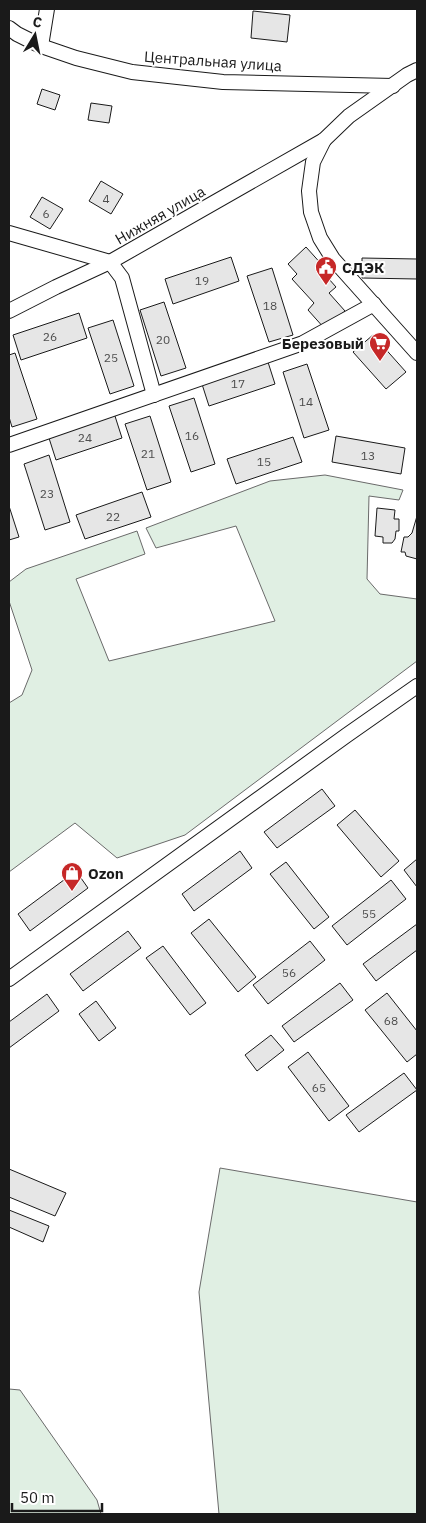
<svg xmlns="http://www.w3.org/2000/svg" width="426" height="1523" viewBox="0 0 426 1523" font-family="'IBM Plex Sans',sans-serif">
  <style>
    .green { fill: #e0efe3; stroke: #6a6a6a }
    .building { fill: #e6e6e6; stroke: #1a1a1a }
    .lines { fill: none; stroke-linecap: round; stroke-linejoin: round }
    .minor-casing { stroke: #1a1a1a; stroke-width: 16 }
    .minor { stroke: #fff; stroke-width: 14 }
    .labels { text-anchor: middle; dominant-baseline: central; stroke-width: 4; stroke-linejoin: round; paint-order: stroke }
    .number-label { font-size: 12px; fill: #4d4d4d }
    .street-label { font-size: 15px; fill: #1a1a1a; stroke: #fff }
    .poi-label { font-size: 15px; font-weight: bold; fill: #1a1a1a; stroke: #fff; text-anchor: start }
  </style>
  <rect width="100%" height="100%" fill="#fff"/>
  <g class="green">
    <path d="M325,475L403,490L399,500L369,496L367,579L380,594L417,599V661L185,835L117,858L75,823L9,872V703L22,695L32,670L9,601V582L26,569L137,531L145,554L76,579L109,661L275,621L236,526L156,548L146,528L270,481Z"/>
    <path d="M220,1168L417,1202V1514H219L199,1292Z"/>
    <path d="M9,1389L20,1390L97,1500L101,1514H9Z"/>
  </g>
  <g class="building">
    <path d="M253,11L290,15L287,42L251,38Z"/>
    <path d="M42,89L60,95L55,110L37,104Z"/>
    <path d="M91,103L112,106L109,123L88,120Z"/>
    <path d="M101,181L123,194L111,214L89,201Z"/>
    <path d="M42,197L63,209L50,229L30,217Z"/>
    <path d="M306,247L324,267L321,270L336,287L329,293L345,311L325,329L308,310L314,303L292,279L297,274L288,264Z"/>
    <path d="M231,257L239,281L173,304L165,279Z"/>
    <path d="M362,258L417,259V279L362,278Z"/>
    <path d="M272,268L293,335L269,342L247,276Z"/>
    <path d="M164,302L186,368L161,376L140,310Z"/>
    <path d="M79,313L87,338L21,360L13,335Z"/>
    <path d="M113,320L134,386L110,394L88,328Z"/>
    <path d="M373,335L406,372L386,389L353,352Z"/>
    <path d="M15,353L37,419L12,427L9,417V355Z"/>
    <path d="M267,359L275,384L209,406L201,381Z"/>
    <path d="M307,364L329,430L304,438L283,372Z"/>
    <path d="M194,398L215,464L191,472L169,406Z"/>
    <path d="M114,413L122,438L56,460L48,435Z"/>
    <path d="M150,416L171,482L147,490L125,424Z"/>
    <path d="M336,436L405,448L401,474L332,462Z"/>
    <path d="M293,437L302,462L236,484L227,459Z"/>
    <path d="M49,455L70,522L45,530L24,464Z"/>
    <path d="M142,492L151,517L85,539L76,515Z"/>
    <path d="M9,506L19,537L9,540Z"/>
    <path d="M377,508L395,510L394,519H399V531H396L395,539L392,543H383V537L375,536Z"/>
    <path d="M417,516V559L406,556L405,552H401L404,537H408L412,533Z"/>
    <path d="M322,789L335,806L277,848L264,832Z"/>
    <path d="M355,810L399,861L381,877L337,825Z"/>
    <path d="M240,851L252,868L194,911L182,894Z"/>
    <path d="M417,859V887L404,870Z"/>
    <path d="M286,862L329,917L314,929L270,874Z"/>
    <path d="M76,871L88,888L30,931L18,914Z"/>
    <path d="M391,880L406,899L347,945L332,926Z"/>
    <path d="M209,919L256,977L238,992L191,933Z"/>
    <path d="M417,924V950L376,981L363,964Z"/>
    <path d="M128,931L141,948L83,991L70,974Z"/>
    <path d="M310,941L325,960L268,1004L253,985Z"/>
    <path d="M163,946L206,1003L190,1015L146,958Z"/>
    <path d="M340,983L353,1000L294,1042L282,1026Z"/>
    <path d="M387,993L417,1031V1054L407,1062L365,1010Z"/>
    <path d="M47,994L59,1011L9,1048V1022Z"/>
    <path d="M96,1001L116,1028L99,1041L79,1014Z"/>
    <path d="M271,1035L284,1050L257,1071L245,1055Z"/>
    <path d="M308,1052L349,1106L329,1121L288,1067Z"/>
    <path d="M404,1073L417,1090L359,1132L346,1115Z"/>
    <path d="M9,1169L66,1193L55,1216L9,1197Z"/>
    <path d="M9,1210L49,1226L43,1242L9,1227Z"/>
  </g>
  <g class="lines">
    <g class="minor-casing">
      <g id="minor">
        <path d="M9,28L17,34L41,46L76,58L132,72L223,82L393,86"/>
        <path d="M41,46L47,9"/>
        <path d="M324,140L313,162L309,191L311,212L320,238L333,259L417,353"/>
        <path d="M9,233L110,262L122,278L154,395"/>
        <path d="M9,311L56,287L110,262L324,140L349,116L407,75L417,70"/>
        <path d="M9,445L303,343L374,304"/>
        <path d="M9,979L347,735L417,686"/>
      </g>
    </g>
    <use href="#minor" class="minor"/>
  </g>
  <defs>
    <g id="civic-pin" transform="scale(1.125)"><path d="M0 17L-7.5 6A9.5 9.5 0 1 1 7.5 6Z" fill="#c62828" stroke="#fff"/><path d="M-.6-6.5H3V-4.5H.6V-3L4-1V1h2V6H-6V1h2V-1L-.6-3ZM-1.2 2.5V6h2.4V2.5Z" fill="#fff"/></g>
    <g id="supermarket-pin" transform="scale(1.125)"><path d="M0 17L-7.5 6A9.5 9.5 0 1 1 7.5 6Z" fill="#c62828" stroke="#fff"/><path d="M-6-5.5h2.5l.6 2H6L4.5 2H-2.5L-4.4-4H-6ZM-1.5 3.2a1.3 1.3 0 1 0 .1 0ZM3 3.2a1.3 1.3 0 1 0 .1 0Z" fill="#fff"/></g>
    <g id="shop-pin" transform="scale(1.125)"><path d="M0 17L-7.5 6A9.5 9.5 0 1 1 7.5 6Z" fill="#c62828" stroke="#fff"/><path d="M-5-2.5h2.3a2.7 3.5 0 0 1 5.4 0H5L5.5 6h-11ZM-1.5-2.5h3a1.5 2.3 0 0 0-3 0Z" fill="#fff"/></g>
  </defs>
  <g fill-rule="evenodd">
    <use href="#civic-pin" x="326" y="267"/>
    <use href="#supermarket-pin" x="380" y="343"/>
    <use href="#shop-pin" x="72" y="873"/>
  </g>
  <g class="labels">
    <g class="number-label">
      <text x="106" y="198">4</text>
      <text x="46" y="213">6</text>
      <text x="202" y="280">19</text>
      <text x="270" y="305">18</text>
      <text x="50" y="336">26</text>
      <text x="163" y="339">20</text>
      <text x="111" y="357">25</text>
      <text x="238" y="383">17</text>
      <text x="306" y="401">14</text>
      <text x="192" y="435">16</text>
      <text x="85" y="437">24</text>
      <text x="148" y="453">21</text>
      <text x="368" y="455">13</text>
      <text x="264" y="461">15</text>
      <text x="47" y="493">23</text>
      <text x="113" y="516">22</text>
      <text x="369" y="913">55</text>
      <text x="289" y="972">56</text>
      <text x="391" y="1020">68</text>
      <text x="319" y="1087">65</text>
    </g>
    <g class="street-label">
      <text transform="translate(213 61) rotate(4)">Центральная улица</text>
      <text transform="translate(160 215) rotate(-30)">Нижняя улица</text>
    </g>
    <g class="poi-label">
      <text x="342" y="267">СДЭК</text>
      <text x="364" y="343" text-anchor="end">Березовый</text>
      <text x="88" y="873">Ozon</text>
    </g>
  </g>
  <rect width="426" height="1523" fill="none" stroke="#1a1a1a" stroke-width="20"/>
  <g transform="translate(35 35) rotate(10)" stroke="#ffffff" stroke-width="4" paint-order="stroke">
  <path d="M0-4L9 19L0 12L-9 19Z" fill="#1a1a1a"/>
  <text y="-8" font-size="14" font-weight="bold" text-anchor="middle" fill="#1a1a1a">С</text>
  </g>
  <path d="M12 1503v8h90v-8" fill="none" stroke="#1a1a1a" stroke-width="2.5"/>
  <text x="20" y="1503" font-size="15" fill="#1a1a1a" stroke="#ffffff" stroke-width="4" paint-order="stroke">50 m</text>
</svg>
